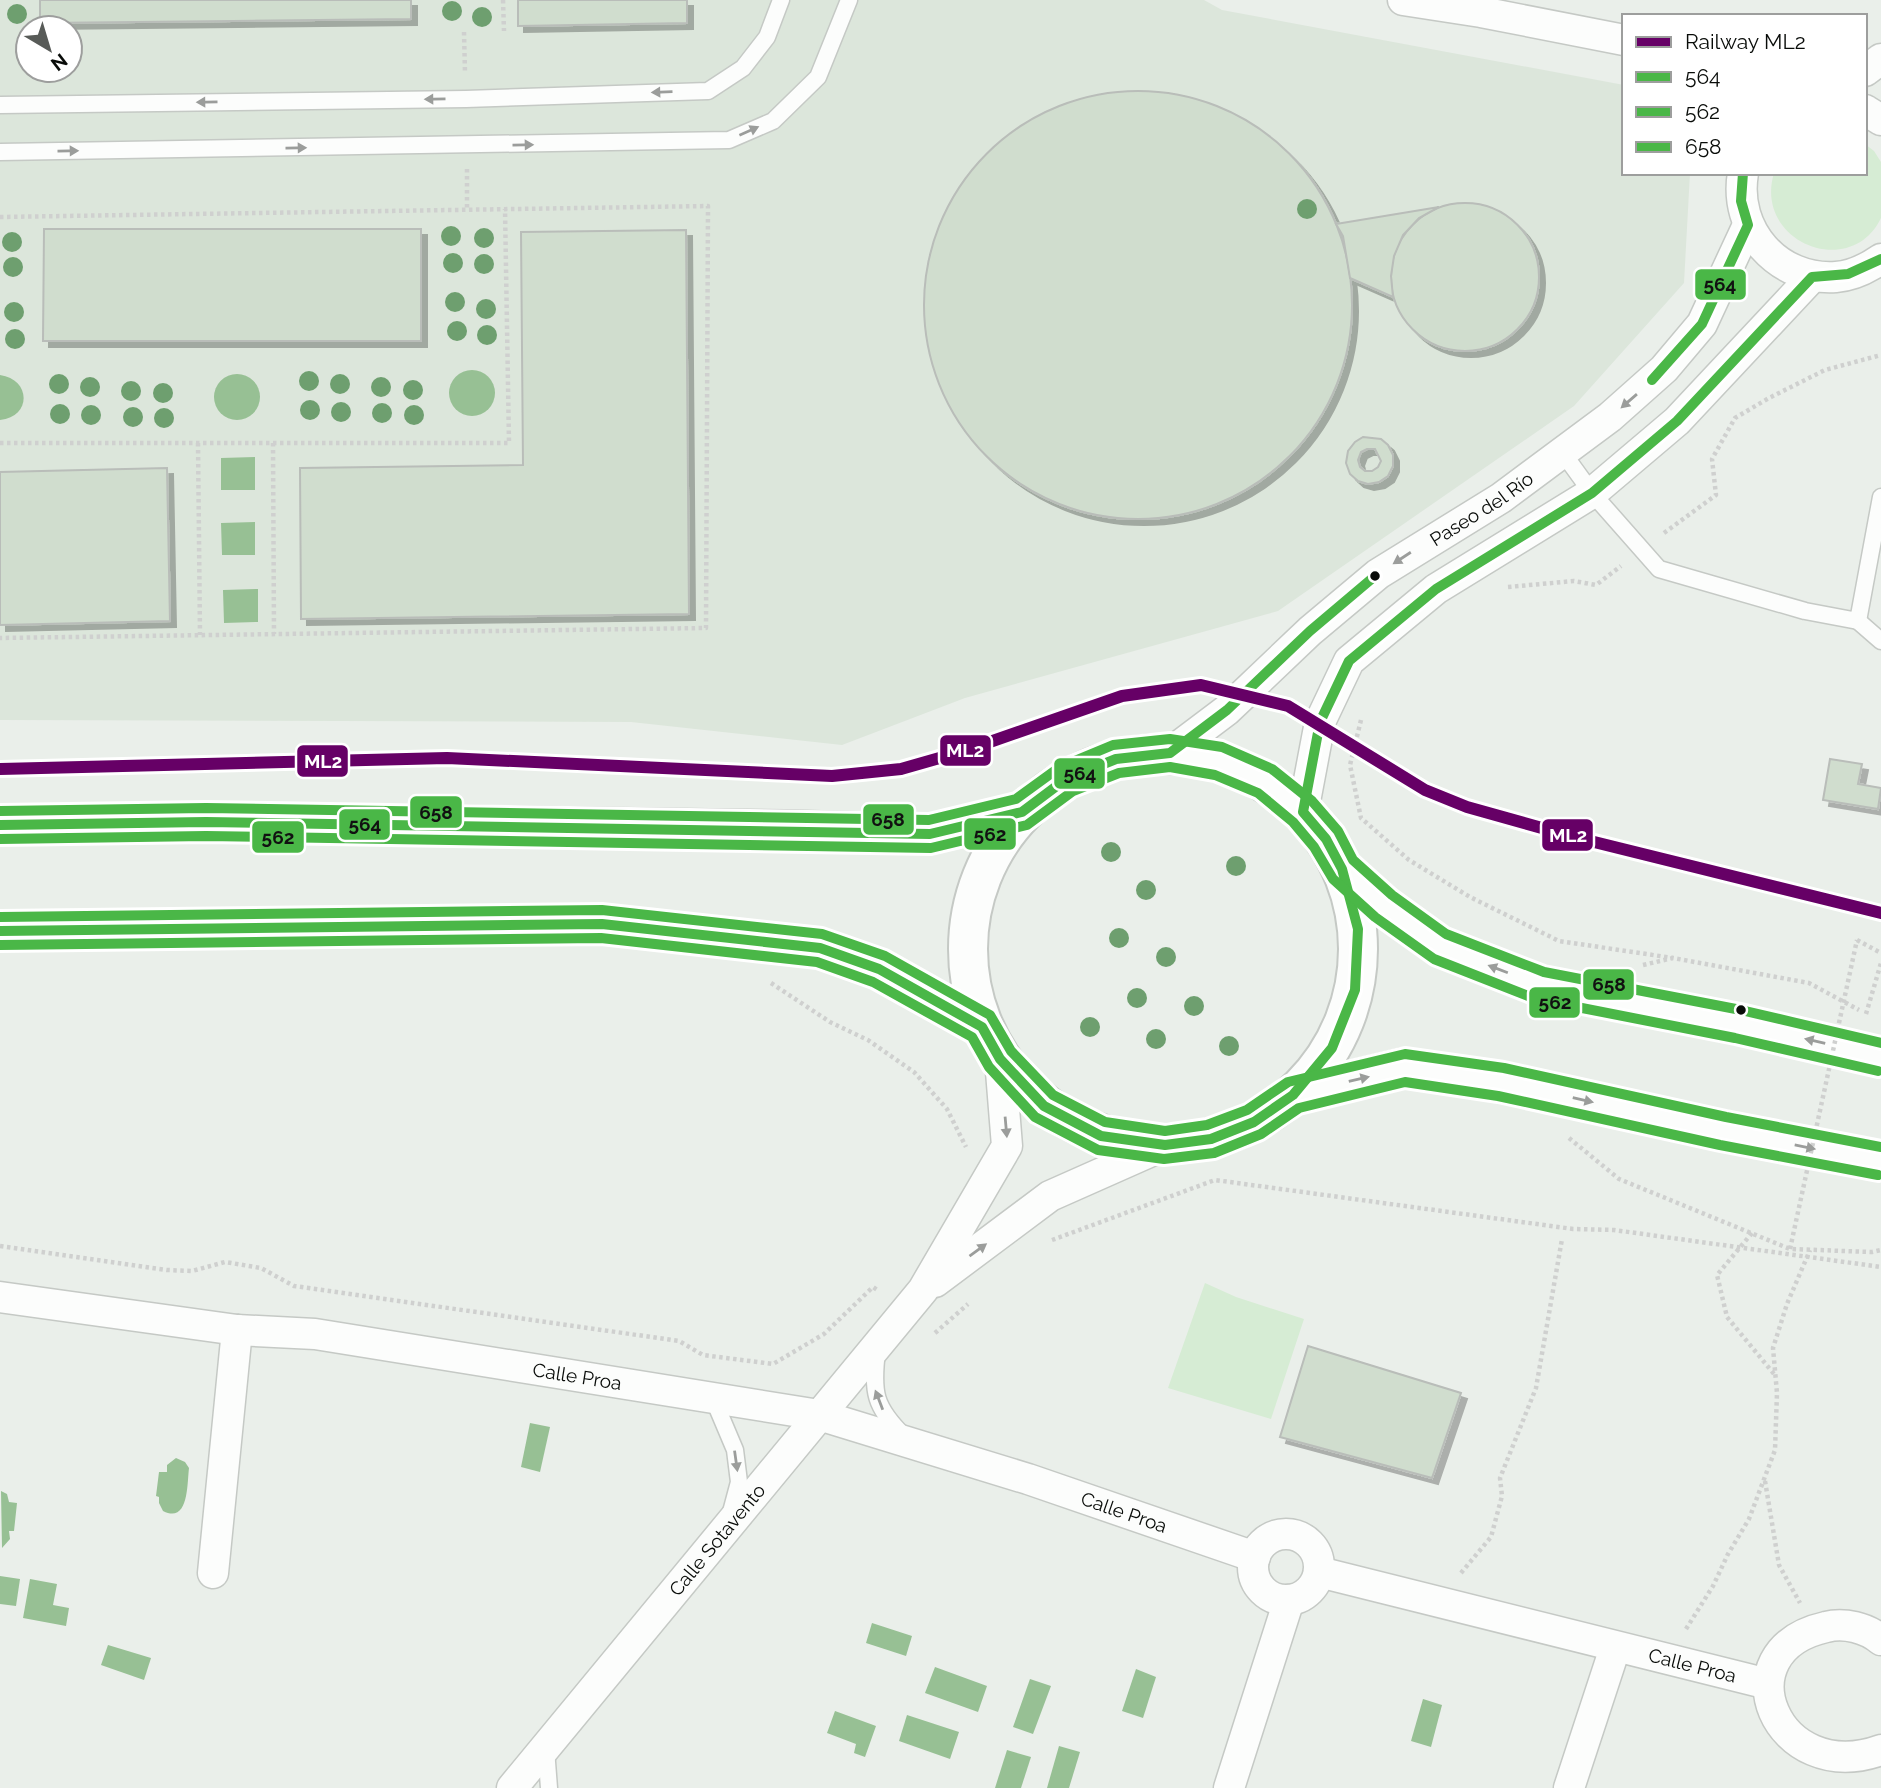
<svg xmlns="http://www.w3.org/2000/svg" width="1881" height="1788" viewBox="0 0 1881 1788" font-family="Raleway,sans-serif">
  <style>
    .built { fill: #dce6db; fill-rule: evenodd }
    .green { fill: #d6ecd4 }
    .water { fill: #97c094 }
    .building { fill: #d0ddce; stroke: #b9bdb9; stroke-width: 2; fill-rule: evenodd; filter: url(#shadow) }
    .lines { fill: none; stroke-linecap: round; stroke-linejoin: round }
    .service-casing { stroke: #c5c9c5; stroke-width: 19 }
    .minor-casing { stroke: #c5c9c5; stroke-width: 33 }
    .trunk-casing { stroke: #c5c9c5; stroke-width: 42 }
    .path { stroke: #cfd0cf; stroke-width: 4.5; stroke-dasharray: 3.5 3.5; stroke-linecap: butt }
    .service { stroke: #fcfdfc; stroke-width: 16 }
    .minor { stroke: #fcfdfc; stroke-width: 30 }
    .trunk { stroke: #fcfdfc; stroke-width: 38 }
    .path-bridge { stroke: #cfd0cf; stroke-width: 4.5; stroke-dasharray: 3.5 3.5; stroke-linecap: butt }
    .bus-1-casing { stroke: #fff; stroke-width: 16 }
    .bus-2-casing { stroke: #fff; stroke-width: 16 }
    .bus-3-casing { stroke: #fff; stroke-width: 16 }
    .bus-1 { stroke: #4ab747; stroke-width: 10 }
    .bus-2 { stroke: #4ab747; stroke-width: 10 }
    .bus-3 { stroke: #4ab747; stroke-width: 10 }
    .rail-1-casing { stroke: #fff; stroke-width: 18 }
    .rail-1 { stroke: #606; stroke-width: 12 }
    .tree { fill: #6e9f6f }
    .oneway { fill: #9b9d9b }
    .bus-dot { fill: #090c09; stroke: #fff; stroke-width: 2.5 }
    .labels { text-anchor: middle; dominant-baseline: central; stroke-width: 7; stroke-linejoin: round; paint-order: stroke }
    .street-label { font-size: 19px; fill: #090c09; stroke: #fff }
    .line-badge { stroke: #fff; stroke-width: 2.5 }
    .badge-label { font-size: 19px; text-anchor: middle; font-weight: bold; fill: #fff }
    .pale-badge-label { font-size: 19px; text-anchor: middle; font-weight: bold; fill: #111 }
  </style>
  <defs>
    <filter id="shadow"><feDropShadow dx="6" dy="6" stdDeviation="0" flood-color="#0004"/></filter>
  </defs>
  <rect width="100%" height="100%" fill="#eaefea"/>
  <path class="built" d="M0,0H1204L1222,10L1624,85V173H1690L1684,283L1574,406L1278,611L965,698L842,745L631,722L0,720ZM28,28H70V70H28Z"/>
  <g class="green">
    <path d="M1865,144L1874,151L1881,162V218C1851,281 1753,242 1774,173H1865Z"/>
    <path d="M1205,1283L1236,1297L1304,1319L1271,1419L1168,1388Z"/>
  </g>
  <g class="water">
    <circle cx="472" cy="393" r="23"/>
    <circle cx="237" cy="397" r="23"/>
    <path d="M0,375C31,379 32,417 0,420Z"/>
    <path d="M255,457V490H221V458Z"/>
    <path d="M255,522V555H222L221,523Z"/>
    <path d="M258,589V622L224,623L223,590Z"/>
    <path d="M530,1423L550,1427L540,1472L521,1467Z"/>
    <path d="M176,1458L185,1462L189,1468C187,1484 189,1524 163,1511L159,1503V1497L156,1496L159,1472H167V1465Z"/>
    <path d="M1,1491L7,1494L9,1502L17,1503L14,1531H9L10,1539L2,1548Z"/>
    <path d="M0,1576L20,1579L16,1606L0,1604Z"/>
    <path d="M30,1579L57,1584L53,1605L69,1608L66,1626L23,1618Z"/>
    <path d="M872,1623L912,1636L906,1656L866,1643Z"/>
    <path d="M108,1645L151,1658L144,1680L101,1665Z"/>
    <path d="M935,1667L987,1686L978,1712L925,1693Z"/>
    <path d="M1136,1669L1156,1677L1143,1718L1122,1711Z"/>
    <path d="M1030,1679L1051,1686L1033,1734L1013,1727Z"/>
    <path d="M1423,1699L1442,1705L1431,1747L1411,1741Z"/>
    <path d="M835,1711L876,1726L865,1757L854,1753L856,1744L827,1733Z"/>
    <path d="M907,1715L959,1732L950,1759L899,1741Z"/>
    <path d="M1059,1746L1080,1752L1069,1788H1047Z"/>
    <path d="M1007,1750L1031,1757L1021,1788H995Z"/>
  </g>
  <g class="building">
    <path d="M40,0H411V19L40,23Z"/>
    <path d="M518,0H687V23L518,26Z"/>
    <circle cx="1138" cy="305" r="214"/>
    <circle cx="1465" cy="277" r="74"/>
    <path d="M1439,207L1419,218L1403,235L1394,256L1391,276L1393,297L1350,278L1343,236L1336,224Z"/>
    <path d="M44,229H421V341H43Z"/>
    <path d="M686,230L689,614L301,619L300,468L523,465L521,232Z"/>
    <path d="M1363,437L1381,439L1388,445L1393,455V466L1388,476L1379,482L1368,484L1358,481L1350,474L1346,463L1348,451L1355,442ZM1367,449H1375L1381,461L1378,467L1372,471H1365L1360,467L1358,460L1361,452Z"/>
    <path d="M167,468L170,621L0,625V472Z"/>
    <path d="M1830,759L1862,764L1858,784L1881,788L1878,809L1823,800Z"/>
    <path d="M1308,1346L1461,1393L1432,1478L1280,1437Z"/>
  </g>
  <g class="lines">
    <g class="service-casing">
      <g id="service">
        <path d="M0,105L466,99L708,91L743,68L767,37L781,0"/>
        <path d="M0,152L729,140L773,121L818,77L849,0"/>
        <path d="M1563,453L1592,493L1659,569L1805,611L1858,621L1881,497"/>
        <path d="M1858,621L1881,641"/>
        <path d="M877,1351C872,1392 874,1407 905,1437"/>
        <path d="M713,1398L735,1450L739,1482L731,1512"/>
        <path d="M546,1749L549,1788"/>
      </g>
    </g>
    <g class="minor-casing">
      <g id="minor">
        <path d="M1403,0L1481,12L1624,40"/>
        <path d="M1865,71L1881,59"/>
        <path d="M1865,110L1881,120"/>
        <path d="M1743,173C1733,230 1778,281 1836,277C1853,276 1868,268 1881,259"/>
        <path id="s1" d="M1170,753L1227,710L1310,631L1378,574L1501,498L1610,417L1664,369L1702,324L1748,225"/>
        <path d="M1303,812L1320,722L1349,661L1436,589L1592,493L1677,421L1812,277"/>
        <path d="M935,1282L1050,1196L1165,1145"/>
        <path id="s2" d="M0,1297L237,1330L315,1334L819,1415L1028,1479L1255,1557"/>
        <circle cx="1286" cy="1567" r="33"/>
        <path id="s3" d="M1319,1572L1768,1684"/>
        <path d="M213,1573L237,1330"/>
        <path d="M1881,1640C1867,1628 1844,1622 1826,1627C1719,1651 1776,1788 1881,1750"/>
        <path id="s4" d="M512,1788L923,1290L1007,1146L1000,1059"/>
        <path d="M1229,1788L1289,1600"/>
        <path d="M1569,1788L1615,1648"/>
      </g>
    </g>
    <g class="trunk-casing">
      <g id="trunk">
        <circle cx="1163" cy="949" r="195"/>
        <path d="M0,825L206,822L785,830L930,834L1022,812"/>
        <path d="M1342,869L1383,906L1439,946L1540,986L1738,1024L1881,1057"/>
        <path d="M0,931L602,924L820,948L879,969L982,1027"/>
        <path d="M1293,1095L1404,1068L1501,1082L1723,1131L1881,1161"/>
      </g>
    </g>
    <g class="path">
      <path d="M503,0L504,31"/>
      <path d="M464,32L465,73"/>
      <path d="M467,169V209"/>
      <path d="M0,217L708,206L706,628L0,638"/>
      <path d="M0,443H509L505,209"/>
      <path d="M198,443L200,635"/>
      <path d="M273,443L274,634"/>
      <path d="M1664,533L1716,495L1712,459L1735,418L1769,398L1825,370L1881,355"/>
      <path d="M1508,587L1574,581L1596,585L1621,566"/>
      <path d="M1361,720L1350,765L1361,818L1409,860L1470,897L1559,941L1673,958"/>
      <path d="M1857,940L1881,953"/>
      <path d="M1643,965L1673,958L1809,983L1859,1010"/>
      <path d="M771,983L830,1022L868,1040L914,1072L947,1109L966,1147"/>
      <path d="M1866,1014L1881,963"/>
      <path d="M1569,1138L1619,1179L1790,1249L1872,1252L1881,1250"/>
      <path d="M1752,1233L1717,1275L1727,1317L1774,1374"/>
      <path d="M1052,1240L1215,1180L1573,1229L1614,1230L1881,1267"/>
      <path d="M0,1246L167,1270L192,1271L225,1262L261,1268L294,1286L679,1341L703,1355L773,1364L824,1334L873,1287L879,1291"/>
      <path d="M935,1333L968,1304"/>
      <path d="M1765,1481L1779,1565L1800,1603"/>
      <path d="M1461,1573L1491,1537L1502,1496L1500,1478L1536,1388L1562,1239"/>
      <path d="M1686,1629L1713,1586L1728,1554L1749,1519L1775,1450L1777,1393L1773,1348L1787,1304L1810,1250"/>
    </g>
    <use href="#service" class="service"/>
    <use href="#minor" class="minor"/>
    <use href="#trunk" class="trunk"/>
    <path class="path-bridge" d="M1790,1249L1857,940"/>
    <g class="bus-1-casing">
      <g id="bus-1">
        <path d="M1652,380L1702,324L1748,225L1741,201L1743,173"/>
        <path d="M0,825L206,822L930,834L1022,812L1066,779L1116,759L1170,753L1227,710L1310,631L1375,576"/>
        <path d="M0,931L602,924L820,948L879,969L982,1027L1000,1059L1044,1106L1101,1136L1165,1145L1211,1139L1254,1122L1293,1095L1332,1048L1355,990L1358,929L1342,869L1326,839L1303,812L1320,722L1349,661L1436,589L1592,493L1677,421L1812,277L1848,274L1881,259"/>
      </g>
    </g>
    <g class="bus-2-casing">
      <g id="bus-2">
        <path d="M0,839L206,836L931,848L1027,825L1073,791L1119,773L1170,767L1215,775L1258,793L1293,822L1314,847L1333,879L1375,917L1434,959L1536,999L1735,1038L1878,1071"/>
        <path d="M0,945L601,938L817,962L873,982L972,1037L989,1067L1035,1117L1098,1150L1164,1159L1214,1153L1261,1134L1299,1108L1405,1082L1498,1096L1720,1145L1878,1175"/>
      </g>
    </g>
    <g class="bus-3-casing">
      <g id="bus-3">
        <path d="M0,811L206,808L929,820L1016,799L1060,767L1113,745L1170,739L1222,747L1272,769L1312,801L1338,831L1353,860L1392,895L1446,934L1544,972L1741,1010L1881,1043"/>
        <path d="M0,917L602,910L822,934L885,956L990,1015L1011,1051L1053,1095L1105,1122L1165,1131L1207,1125L1247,1110L1288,1082L1405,1054L1504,1068L1726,1117L1881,1147"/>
      </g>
    </g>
    <use href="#bus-1" class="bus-1"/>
    <use href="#bus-2" class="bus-2"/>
    <use href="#bus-3" class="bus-3"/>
    <g class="rail-1-casing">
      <path id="rail-1" d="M0,769L447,758L832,776L901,769L964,751L1122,696L1201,685L1288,706L1425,790L1467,807L1574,837L1881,913"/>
    </g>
    <use href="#rail-1" class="rail-1"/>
  </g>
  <g class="tree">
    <circle cx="452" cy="11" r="10"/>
    <circle cx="17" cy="14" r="10"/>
    <circle cx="482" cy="17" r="10"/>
    <circle cx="1307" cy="209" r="10"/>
    <circle cx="451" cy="236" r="10"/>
    <circle cx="484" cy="238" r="10"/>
    <circle cx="12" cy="242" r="10"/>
    <circle cx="453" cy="263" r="10"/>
    <circle cx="484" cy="264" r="10"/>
    <circle cx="13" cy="267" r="10"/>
    <circle cx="455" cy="302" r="10"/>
    <circle cx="486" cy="309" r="10"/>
    <circle cx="14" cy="312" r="10"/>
    <circle cx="457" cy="331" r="10"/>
    <circle cx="487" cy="335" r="10"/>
    <circle cx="15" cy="339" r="10"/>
    <circle cx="309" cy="381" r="10"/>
    <circle cx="59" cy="384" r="10"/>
    <circle cx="340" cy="384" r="10"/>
    <circle cx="90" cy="387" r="10"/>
    <circle cx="381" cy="387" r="10"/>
    <circle cx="413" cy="390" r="10"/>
    <circle cx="131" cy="391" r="10"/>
    <circle cx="163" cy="393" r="10"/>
    <circle cx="310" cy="410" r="10"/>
    <circle cx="341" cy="412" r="10"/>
    <circle cx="382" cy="413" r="10"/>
    <circle cx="60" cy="414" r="10"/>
    <circle cx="91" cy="415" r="10"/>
    <circle cx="414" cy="415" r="10"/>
    <circle cx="133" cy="417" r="10"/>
    <circle cx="164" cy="418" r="10"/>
    <circle cx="1111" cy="852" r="10"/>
    <circle cx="1236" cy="866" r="10"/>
    <circle cx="1146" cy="890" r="10"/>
    <circle cx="1119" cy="938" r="10"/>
    <circle cx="1166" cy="957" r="10"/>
    <circle cx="1137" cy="998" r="10"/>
    <circle cx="1194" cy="1006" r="10"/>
    <circle cx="1090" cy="1027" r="10"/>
    <circle cx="1156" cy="1039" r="10"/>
    <circle cx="1229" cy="1046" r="10"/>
  </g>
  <defs><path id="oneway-solid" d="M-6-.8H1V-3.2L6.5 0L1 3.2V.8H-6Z" transform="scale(1.75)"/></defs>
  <g class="oneway">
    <use href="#oneway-solid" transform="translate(662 92) rotate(178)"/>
    <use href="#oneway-solid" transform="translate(435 99) rotate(179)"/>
    <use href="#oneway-solid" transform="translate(207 102) rotate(179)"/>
    <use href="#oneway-solid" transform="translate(749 131) rotate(-24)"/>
    <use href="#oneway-solid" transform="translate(523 145) rotate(-1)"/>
    <use href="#oneway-solid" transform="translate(296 148) rotate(-1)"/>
    <use href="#oneway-solid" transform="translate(68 151) rotate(-1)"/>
    <use href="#oneway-solid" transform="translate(1629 401) rotate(139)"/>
    <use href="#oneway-solid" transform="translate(1402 558) rotate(147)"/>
    <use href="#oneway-solid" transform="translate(1498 969) rotate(-159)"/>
    <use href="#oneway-solid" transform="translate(1815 1041) rotate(-167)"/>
    <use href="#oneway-solid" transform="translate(1359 1079) rotate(-13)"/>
    <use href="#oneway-solid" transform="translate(1583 1100) rotate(13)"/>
    <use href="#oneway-solid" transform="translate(1006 1127) rotate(85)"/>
    <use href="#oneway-solid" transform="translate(1805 1147) rotate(11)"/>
    <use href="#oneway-solid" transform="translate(978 1250) rotate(-36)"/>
    <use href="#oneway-solid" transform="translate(879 1400) rotate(-111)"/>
    <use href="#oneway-solid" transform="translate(736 1461) rotate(82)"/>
  </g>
  <g class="bus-dot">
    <circle cx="1375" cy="576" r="6"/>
    <circle cx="1741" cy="1010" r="6"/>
  </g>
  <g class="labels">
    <g class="street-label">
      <text stroke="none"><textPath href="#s1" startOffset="397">Paseo del Río</textPath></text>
      <text stroke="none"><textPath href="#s2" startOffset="583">Calle Proa</textPath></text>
      <text stroke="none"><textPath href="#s2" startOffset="1148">Calle Proa</textPath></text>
      <text stroke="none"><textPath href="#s4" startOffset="322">Calle Sotavento</textPath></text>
      <text stroke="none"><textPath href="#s3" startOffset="385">Calle Proa</textPath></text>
    </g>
  </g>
  <g class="line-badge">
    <rect x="1694" y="268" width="53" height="33" rx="7" fill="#4ab747"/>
    <rect x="939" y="734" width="53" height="33" rx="7" fill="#606"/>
    <rect x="296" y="744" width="53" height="34" rx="7" fill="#606"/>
    <rect x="1053" y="757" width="53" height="33" rx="7" fill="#4ab747"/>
    <rect x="409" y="795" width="54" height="34" rx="7" fill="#4ab747"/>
    <rect x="862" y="803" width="53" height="33" rx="7" fill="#4ab747"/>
    <rect x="338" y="808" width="53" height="33" rx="7" fill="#4ab747"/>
    <rect x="963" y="817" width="54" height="34" rx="7" fill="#4ab747"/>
    <rect x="1541" y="818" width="53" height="34" rx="7" fill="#606"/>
    <rect x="251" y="820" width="54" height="34" rx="7" fill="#4ab747"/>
    <rect x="1582" y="968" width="53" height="33" rx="7" fill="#4ab747"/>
    <rect x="1528" y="986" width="53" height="33" rx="7" fill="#4ab747"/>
  </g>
  <g class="badge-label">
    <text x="965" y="757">ML2</text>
    <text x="323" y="768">ML2</text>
    <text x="1568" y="842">ML2</text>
  </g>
  <g class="pale-badge-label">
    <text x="1720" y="291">564</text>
    <text x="1080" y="780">564</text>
    <text x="436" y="819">658</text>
    <text x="888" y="826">658</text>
    <text x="365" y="831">564</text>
    <text x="990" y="841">562</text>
    <text x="278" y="844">562</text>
    <text x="1609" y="991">658</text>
    <text x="1555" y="1009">562</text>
  </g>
  <rect x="1622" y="14" width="245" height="161" fill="#ffffff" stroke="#9d9e9d" stroke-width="2"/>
  <rect x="1636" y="37" width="35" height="10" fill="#660066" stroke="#9d9e9d" stroke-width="2"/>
  <text x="1685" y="49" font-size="21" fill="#090c09">Railway ML2</text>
  <rect x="1636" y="72" width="35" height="10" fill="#4ab747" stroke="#9d9e9d" stroke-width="2"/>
  <text x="1685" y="84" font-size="21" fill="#090c09">564</text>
  <rect x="1636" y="107" width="35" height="10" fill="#4ab747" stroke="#9d9e9d" stroke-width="2"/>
  <text x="1685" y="119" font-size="21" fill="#090c09">562</text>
  <rect x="1636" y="142" width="35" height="10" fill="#4ab747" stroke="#9d9e9d" stroke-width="2"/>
  <text x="1685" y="154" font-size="21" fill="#090c09">658</text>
  <g transform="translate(49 49) rotate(142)"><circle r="33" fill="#ffffff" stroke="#9d9e9d" stroke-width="2"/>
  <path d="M0-5L12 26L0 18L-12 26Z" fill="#585b58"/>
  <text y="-10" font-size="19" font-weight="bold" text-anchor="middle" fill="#090c09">N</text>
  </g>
</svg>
